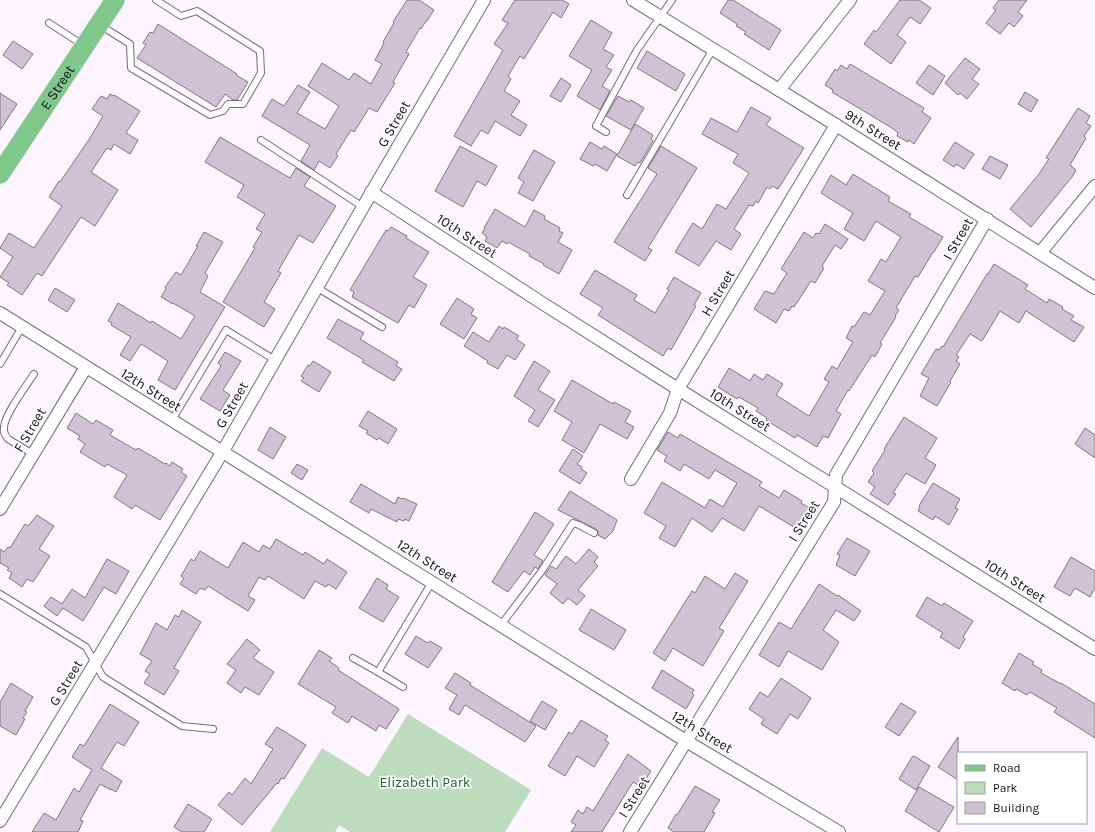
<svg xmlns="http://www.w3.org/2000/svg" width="1095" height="832" viewBox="0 0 1095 832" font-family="Karla,sans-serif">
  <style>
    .green { fill: #bddcbd }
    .building { fill: #cfc2d3; stroke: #827686 }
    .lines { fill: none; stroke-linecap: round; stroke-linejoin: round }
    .lane-casing { stroke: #776b7a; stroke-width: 8 }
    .street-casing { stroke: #776b7a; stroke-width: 14 }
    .primary-casing { stroke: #d5d4d5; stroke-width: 20 }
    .lane { stroke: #fff; stroke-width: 6 }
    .street { stroke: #fff; stroke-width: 12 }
    .primary { stroke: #80c78b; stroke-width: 19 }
    .labels { text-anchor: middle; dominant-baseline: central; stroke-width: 3.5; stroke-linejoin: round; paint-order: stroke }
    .street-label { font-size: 14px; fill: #140f15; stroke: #fff }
    .park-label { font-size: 14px; fill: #1d6226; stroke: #fff }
  </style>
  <rect width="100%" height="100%" fill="#fcf4ff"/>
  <path class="green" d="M408,714L531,790L505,832H350L339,825L335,832H270L322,748L369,777Z"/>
  <g class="building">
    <path d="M407,0H419L434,10L427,21H426L421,29L420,28L406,52L409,54L393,82L395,83L377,112L369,108L354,132L351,130L336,154L338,156L330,168L319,161L314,170L301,161L310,145L262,116L272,99L284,106L298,85L310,92L297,113L325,129L339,106L308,86L322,63L349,80L354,73L371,84L382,64L375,60L384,43L383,42L394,23L393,22Z"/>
    <path d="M515,0H562L569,4L561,18L553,12L524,59L520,56L508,76L511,79L504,91L520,101L511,115L527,125L520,136L495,121L488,134L481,130L471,146L454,136L503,50L494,44L508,23L502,20Z"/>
    <path d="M728,0H733L781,30L769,50L744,34L746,32L736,26L737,24L720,13Z"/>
    <path d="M900,0H919L931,8L920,24L910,17L897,35L906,42L891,64L864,44L874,30L876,32Z"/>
    <path d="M999,0H1027L1018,12L1023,16L1014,27L1009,23L1000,34L986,23L996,10L993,8Z"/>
    <path d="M591,20L612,33L603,49L614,55L606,67L612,70L602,86L610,91L600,110L577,96L592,70L569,56Z"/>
    <path d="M158,24L237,74L236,75L248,82L237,100H233L225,94L216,107L137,58L146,45L143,43L150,32L153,33Z"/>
    <path d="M13,41L33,54L22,69L3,55Z"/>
    <path d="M647,51L685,74L676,91L637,68Z"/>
    <path d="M965,58L980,69L972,79L979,84L967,99L960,93L958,95L945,83Z"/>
    <path d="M850,64L924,108L922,112L931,118L914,144L909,140L908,142L897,136L898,133L892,128L832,92L833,90L825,85L835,69L837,71L841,65L847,69Z"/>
    <path d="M929,65L945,76L933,95L916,83Z"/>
    <path d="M561,78L571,85L561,102L550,96Z"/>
    <path d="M1025,92L1038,100L1031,112L1018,104Z"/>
    <path d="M0,93L17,104L0,130Z"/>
    <path d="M110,94L114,96V95L140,111L126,133L138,140L130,154L114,144L111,150L107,148L91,172L118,190L95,226L81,217L42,276L37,273L22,295L7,285L9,283L0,277L13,257L0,248L9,233L34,248L62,206L49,197L59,181L60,182L90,138L103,116L92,109L101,96L107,99Z"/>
    <path d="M618,96L629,102L631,100L644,108L631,130L606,116Z"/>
    <path d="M751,107L771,118L766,125L804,148L778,189L772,186L770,189L767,187L758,203L756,201L753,206L749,205L734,229L741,234L731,250L716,241L699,266L675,252L693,223L702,229L717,204L726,209L749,173L733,163L738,154L702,134L711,118L737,132Z"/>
    <path d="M1078,108L1090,116L1086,123L1091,126L1084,136L1086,138L1070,165L1076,170L1072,177L1031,227L1010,209L1039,174L1049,159L1046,158Z"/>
    <path d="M635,124L653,135L651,139L653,141L640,163L638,162L635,166L617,156Z"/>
    <path d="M220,137L290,178L296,168L310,177L304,186L336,206L313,243L299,235L278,271L281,273L264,302L275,309L264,327L223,302L255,248L253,247L262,232L256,229L265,214L237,197L244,185L205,162Z"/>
    <path d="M590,142L602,149L604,146L617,154L607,171L595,164L593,166L580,159Z"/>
    <path d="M955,142L974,154L964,169L956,164L954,167L943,160Z"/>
    <path d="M460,146L497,166L486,186L477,181L463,207L435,191Z"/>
    <path d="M661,146L697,168L648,248L652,250L645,261L614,242L657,174L648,168Z"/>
    <path d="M534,150L555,162L533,201L518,193L524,182L518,178Z"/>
    <path d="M990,156L1008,165L1000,179L982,169Z"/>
    <path d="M853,174L890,197L888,201L911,214L909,217L943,237L934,252H933L918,277L915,276L896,308L899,310L895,316L896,317L880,343L882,344L875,357L872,355L849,391L848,390L836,411L841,414L828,438L823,436L817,447L797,435L795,438L766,420L767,418L756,411L758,408L739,397L737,399L718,387L729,368L750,381L754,374L763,380L767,374L783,384L776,395L809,416L829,382L824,379L832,366L837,369L853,342L846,338L852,326L854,327L864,312L870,315L885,291L868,281L881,259L886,262L901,237L876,221L864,241L844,229L853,213L821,193L831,175L846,185Z"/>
    <path d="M495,209L525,227L534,210L545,216L544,219L560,228L559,231L563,233L558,242L572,250L559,274L543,265L544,264L529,256L530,254L508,242L507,244L502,241L497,248L485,241L487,237L482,233L485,228H484Z"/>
    <path d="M825,224L848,239L841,249L835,245L822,266L824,268L815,283L811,281L794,307L792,306L789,311L784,309L776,323L754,309L765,291L774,294L787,273L781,269L804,232L813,238L816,233L819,234Z"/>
    <path d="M391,227L407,236L406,238L429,252L413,277L427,285L414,308L409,305L398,323L352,297L354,292L350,290L386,230L388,231Z"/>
    <path d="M204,232L223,242L205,273L208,276L200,292L225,307L175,390L158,380L168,361L141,344L130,361L120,355L131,337L111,325L112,323L108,321L118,303L151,323L152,321L181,339L195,316L173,303V304L161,297L166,289L165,287L176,272L181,275L198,246H196Z"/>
    <path d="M994,264L1028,285L1025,289L1047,303L1049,299L1063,307L1062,309L1074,316L1071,320L1084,327L1074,342L1026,311L1019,323L1000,311L982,341L970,334L956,355L959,357L956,361L960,364L950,381L951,382L937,406L920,396L929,378L921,374L936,349L939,350L942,346L943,347L987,274H988Z"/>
    <path d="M595,270L637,295L634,300L655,313L669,290L667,289L674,277L701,293L694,305L696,306L671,350L668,348L663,356L598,315L603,308L580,294Z"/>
    <path d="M55,288L75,300L67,312L48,300Z"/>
    <path d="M457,298L474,309L471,314L477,318L464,339L440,324Z"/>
    <path d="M338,319L364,333L360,339L398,362L396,366L402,369L394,381L362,362L364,360L327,338Z"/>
    <path d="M499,326L503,329L504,327L519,336L516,339L525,345L515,360L507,355L498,369L487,363L488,361L464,346L473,332L489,342Z"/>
    <path d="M225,352L241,361L223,390L230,395L220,411L200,399L221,366L218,363Z"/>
    <path d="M313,361L331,372L319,392L301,381L304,378L301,376L308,365L310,366Z"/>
    <path d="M534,361L550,371L538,390L555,400L538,427L528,421L535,410L514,396Z"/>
    <path d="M572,380L613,404L614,402L631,411L625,422L634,427L627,439L600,424L584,453L562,440L572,422L554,411Z"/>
    <path d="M368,411L397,429L388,444L379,438L377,440L366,433L368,431L359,426Z"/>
    <path d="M76,413L93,424L96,420L113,430L110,435L136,450L138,448L165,464L166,463L170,466L172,462L183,469L181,472L187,476L160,520L135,505L132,509L114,497L127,475L107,464L105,467L80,452L85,444L78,439L80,436L67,428Z"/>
    <path d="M904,417L937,438L925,458L936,465L925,484L906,473L893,493L896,494L888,505L870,494L875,487L868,482L874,473L872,471L885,450L884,449Z"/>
    <path d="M270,427L286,437L273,459L258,450Z"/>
    <path d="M1085,428L1095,435V458L1075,444Z"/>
    <path d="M668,432L678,438L680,434L762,482L759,486L779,498L784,490L802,501L801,503L811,509L797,529L759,506L744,531L722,518L712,532L692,518L675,547L659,538L666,526L644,513L662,482L705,508L710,499L723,507L737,483L715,470L709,479L684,464L680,471L664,461L667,456L657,450Z"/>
    <path d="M573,449L583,456L577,464L582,467L581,469L587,473L580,484L559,471Z"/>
    <path d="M297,464L308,470L302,480L291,473Z"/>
    <path d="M933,483L960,499L955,508L958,509L949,525L935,516L933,520L918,511L920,507L919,506Z"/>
    <path d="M361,484L395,504L398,497L402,499L403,498L417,504L409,521L405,519L404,521L398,519L397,522L371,509L369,513L350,502Z"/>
    <path d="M570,491L617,520L613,531L605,539L598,535V531L596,529L558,510Z"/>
    <path d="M535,512L554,524L534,555L543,561L538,569L535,567L530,575L524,571L523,572L508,592L492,582Z"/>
    <path d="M37,515L54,526L39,549L50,556L33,582L27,579L22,587L9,578L12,573L7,570L9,568L0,563V549L4,552L8,547L10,548L25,524L28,526Z"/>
    <path d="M847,538L870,551L855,576L836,565L840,555L837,554Z"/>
    <path d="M276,539L303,555L305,552L324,564L327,559L347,572L336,589L328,584L326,587L315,581L304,599L268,576L265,580L259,577L248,596L255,600L248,611L208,586L205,590L200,588L196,594L180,584L184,578L181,576L191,559L194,561L200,551L228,568L243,542L259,552L263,545L270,549Z"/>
    <path d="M589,549L598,557L594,562L598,566L578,590L585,596L577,605L568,598L563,604L550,593L557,584L545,575L551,566L556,569L566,556L576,564Z"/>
    <path d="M1071,557L1095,571V588L1090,597L1075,588L1070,596L1054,587Z"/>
    <path d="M107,559L129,571L116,594L104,587L83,621L63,608L57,616L44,606L51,597L62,604L72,589L85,598Z"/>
    <path d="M735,573L748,581L719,628L724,631L703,666L673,648L665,661L653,653L692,591L695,593L705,576L725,589Z"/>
    <path d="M377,578L388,585L386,589L399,597L383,622L359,608Z"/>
    <path d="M819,584L837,596L838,595L861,611L854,621L836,610L823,630L839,642L822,670L788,651L779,667L759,655L779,622L791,629Z"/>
    <path d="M927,597L942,606L944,603L973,621L963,637L965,639L959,649L940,637L943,633L916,616Z"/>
    <path d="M591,609L626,630L614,650L579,630Z"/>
    <path d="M182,610L201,622L174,668L179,671L164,695L144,683L150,674L145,671L152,661L140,654L156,623L167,630L175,615L179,617Z"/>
    <path d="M416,636L428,643L430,641L442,648L428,668L405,654Z"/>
    <path d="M247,639L260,650L253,658L274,672L259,695L245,687L241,693L227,683L236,670L227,664Z"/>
    <path d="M319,650L332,658L329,661L339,668L338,670L399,709L386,729L379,725L376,731L352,716L348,723L332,713L336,707L298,684Z"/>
    <path d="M1019,653L1034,662L1032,664L1042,670L1041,673L1061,684V683L1095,704V738L1054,712L1057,708L1030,692L1027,695L1016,689L1015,691L1002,683Z"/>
    <path d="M662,670L694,690L692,693L694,695L686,709L652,688Z"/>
    <path d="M455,673L471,683L470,685L536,726L525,742L465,705L459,715L449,709L457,695L445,688Z"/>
    <path d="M781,678L811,698L798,719L790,714L777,734L761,724L764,719L749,709L760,692L768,697Z"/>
    <path d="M11,683L33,697L25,711L27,712L23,718L25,719L16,735L0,726V702Z"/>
    <path d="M542,701L557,710L545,730L530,721Z"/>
    <path d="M901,703L916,712L899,736L885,727Z"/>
    <path d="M110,704L139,722L124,746L117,742L101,768L122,781L116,792L111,789V790L100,784L80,820L83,821L78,832H32L44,813L56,820L74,788L79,792L92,770L72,757L80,744L84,746Z"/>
    <path d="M581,720L608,736L605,740L609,743L594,767L577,756L565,776L548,766L569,732L572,734Z"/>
    <path d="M277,727L306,745L284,779L281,778L278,784L277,783L242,825L218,805L229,792L232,795L245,778L251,784L273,749L265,744Z"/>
    <path d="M958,737V780L938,767Z"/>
    <path d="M628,754L651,771L641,787L633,782L602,832H571L576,825L571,822L578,810L583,814L587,807L593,811Z"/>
    <path d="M914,756L930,766L916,790L899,779L912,757Z"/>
    <path d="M695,786L720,800L712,812L715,813L704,832H674L668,828L676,814L677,815Z"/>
    <path d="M919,787L954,807L939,832L905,811Z"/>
    <path d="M188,804L212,819L204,832H182L174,827Z"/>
  </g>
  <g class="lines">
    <g class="lane-casing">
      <g id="lane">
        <path d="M49,23L83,45"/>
        <path d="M100,25L130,44L131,68L210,115L223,111L228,104H243L261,73L260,51L197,11L181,16L156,0"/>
        <path d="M606,132L596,126L637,50L672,0"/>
        <path d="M261,140L363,207"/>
        <path d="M627,195L713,49"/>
        <path d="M316,287L382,327"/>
        <path d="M0,364L22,327"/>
        <path d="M172,420L226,330L275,360"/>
        <path d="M33,454L8,439C5,435 3,432 4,427C5,414 26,386 34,374"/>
        <path d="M0,594L86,647L103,677L182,726L213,729"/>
        <path d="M501,625L541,572L573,523L579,525L594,533"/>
        <path d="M353,658L378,672"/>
        <path d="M403,687L378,672L432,582"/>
      </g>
    </g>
    <g class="street-casing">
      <g id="street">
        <path d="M633,0L836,125L1095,288"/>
        <path d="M779,90L850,0"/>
        <path d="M371,192L542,303L678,389L1095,649"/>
        <path d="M1040,253L1095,186"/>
        <path d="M0,313L686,741L839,832"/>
        <path d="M631,479L670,413L678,389L836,125"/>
        <path d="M0,509L86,367"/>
        <path d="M0,821L223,451L363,207L484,0"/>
        <path d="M630,832L834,502L836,475L987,219"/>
      </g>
    </g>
    <g class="primary-casing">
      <g id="primary">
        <path id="s1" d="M0,174L115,0"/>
      </g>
    </g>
    <use href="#lane" class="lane"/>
    <use href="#street" class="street"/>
    <use href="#primary" class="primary"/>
  </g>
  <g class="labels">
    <g class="street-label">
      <text stroke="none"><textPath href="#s1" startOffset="104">E Street</textPath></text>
      <text transform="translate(394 124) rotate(-60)">G Street</text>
      <text transform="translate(873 130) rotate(32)">9th Street</text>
      <text transform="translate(467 236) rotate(33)">10th Street</text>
      <text transform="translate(958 239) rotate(-60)">I Street</text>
      <text transform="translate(718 293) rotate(-59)">H Street</text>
      <text transform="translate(151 390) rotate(32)">12th Street</text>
      <text transform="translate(232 405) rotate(-60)">G Street</text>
      <text transform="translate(740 410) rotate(32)">10th Street</text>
      <text transform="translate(30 430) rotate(-59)">F Street</text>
      <text transform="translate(804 521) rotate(-58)">I Street</text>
      <text transform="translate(427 561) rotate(32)">12th Street</text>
      <text transform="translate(1015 581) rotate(32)">10th Street</text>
      <text transform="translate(66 683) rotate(-59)">G Street</text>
      <text transform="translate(702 732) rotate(31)">12th Street</text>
      <text transform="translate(634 797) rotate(-58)">I Street</text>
    </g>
    <g class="park-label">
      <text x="425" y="782">Elizabeth Park</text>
    </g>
  </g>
  <rect x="957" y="752" width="130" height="72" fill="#ffffff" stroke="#a19fa1"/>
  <rect x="965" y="765" width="20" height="6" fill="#80c78b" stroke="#a19fa1"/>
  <text x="993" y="772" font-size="12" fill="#140f15">Road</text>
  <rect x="965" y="782" width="20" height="12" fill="#bddcbd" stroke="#a19fa1"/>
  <text x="993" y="792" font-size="12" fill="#140f15">Park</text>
  <rect x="965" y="802" width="20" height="12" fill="#cfc2d3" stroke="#a19fa1"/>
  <text x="993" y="812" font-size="12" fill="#140f15">Building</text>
</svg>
